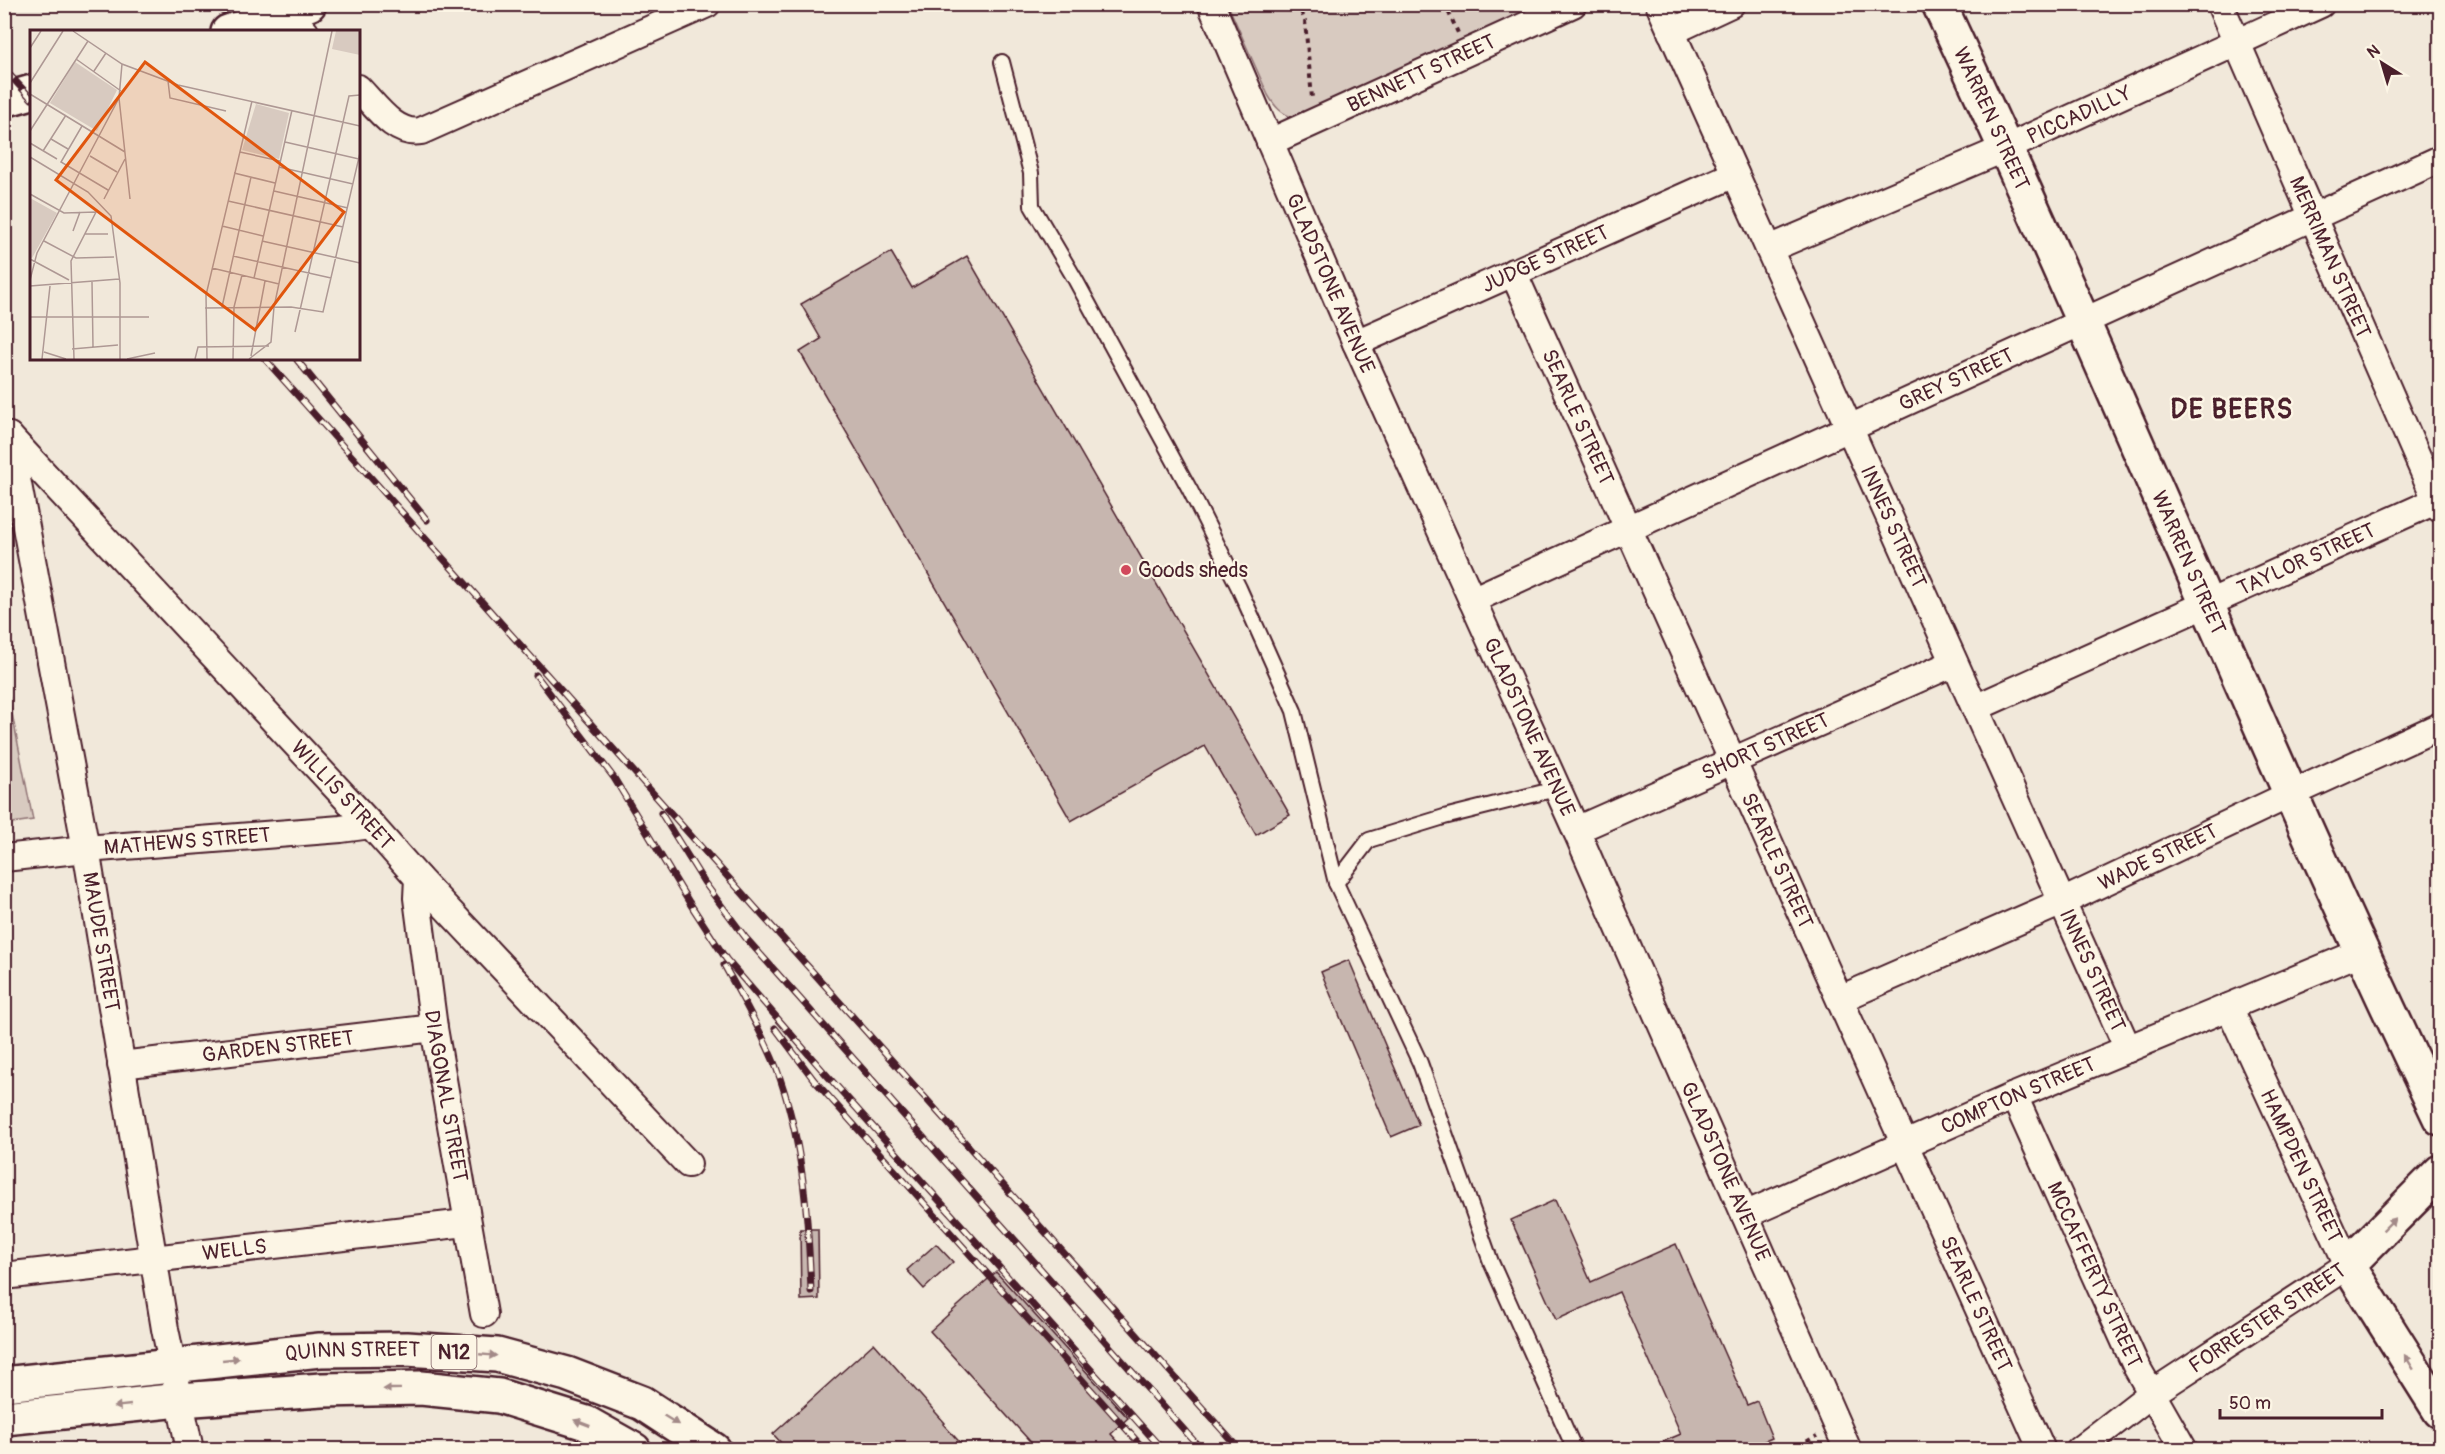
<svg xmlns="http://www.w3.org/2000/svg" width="2445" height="1454" viewBox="0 0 2445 1454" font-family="Pangolin,sans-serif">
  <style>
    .green { fill: #d8cac0; stroke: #917476; stroke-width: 1.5 }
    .building { fill: #c7b6af; stroke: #4a1f2b; stroke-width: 1.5 }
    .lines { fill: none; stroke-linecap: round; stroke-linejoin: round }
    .lane-casing { stroke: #4a1f2b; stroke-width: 18 }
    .street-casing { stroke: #4a1f2b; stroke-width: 30 }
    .secondary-casing { stroke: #4a1f2b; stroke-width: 38 }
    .highway-casing { stroke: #4a1f2b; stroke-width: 38 }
    .path { stroke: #4a1f2b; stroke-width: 4; stroke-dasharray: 4.5 4.5; stroke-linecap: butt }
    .lane { stroke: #fcf5e5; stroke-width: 14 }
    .street { stroke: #fcf5e5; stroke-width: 26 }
    .secondary { stroke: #fcf5e5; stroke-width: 33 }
    .highway { stroke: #fcf5e5; stroke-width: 33 }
    .rail-casing { stroke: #4a1f2b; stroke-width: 7 }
    .rail { stroke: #fcf5e5; stroke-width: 4.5; stroke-dasharray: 14; stroke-linecap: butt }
    .oneway { fill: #a38a88 }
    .poi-dot { fill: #d1495b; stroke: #fcf5e5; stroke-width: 2 }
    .labels { text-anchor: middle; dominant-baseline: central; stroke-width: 4.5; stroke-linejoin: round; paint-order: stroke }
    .shield { fill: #fcf5e5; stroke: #7f5f63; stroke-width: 1.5 }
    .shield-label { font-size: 20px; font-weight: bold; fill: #4a1f2b }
    .street-label { font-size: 21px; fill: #4a1f2b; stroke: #fcf5e5 }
    .poi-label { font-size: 21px; fill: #4a1f2b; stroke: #fcf5e5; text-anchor: start }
    .district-label { font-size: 27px; font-weight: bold; letter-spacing: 1.5px; fill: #4a1f2b; stroke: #fcf5e5 }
    .inset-road { fill: none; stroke: #ae9894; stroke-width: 1.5 }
    .view { fill: #e0560e; fill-opacity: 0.15; stroke: #e0560e; stroke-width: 3 }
    .inset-edge { fill: none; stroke: #4a1f2b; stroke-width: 3 }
  </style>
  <rect width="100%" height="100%" fill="#f1e8da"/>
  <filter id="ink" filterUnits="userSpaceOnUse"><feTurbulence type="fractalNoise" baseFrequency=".0167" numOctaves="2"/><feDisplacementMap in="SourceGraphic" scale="12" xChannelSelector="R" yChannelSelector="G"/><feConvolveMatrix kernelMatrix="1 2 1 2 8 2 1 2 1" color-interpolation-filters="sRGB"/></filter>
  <g filter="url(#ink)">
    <g class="green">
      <path d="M1228,5H1555L1295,118C1281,114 1275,107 1268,95Z"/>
      <path d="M4,673L33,820L5,824H4Z"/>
    </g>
    <g class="building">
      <path d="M891,252L912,288L967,256L1290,815L1256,835L1205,746L1071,821L800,352L821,339L801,304Z"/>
      <path d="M1349,960L1419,1125L1391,1137L1321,972Z"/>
      <path d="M1555,1200L1591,1282L1676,1244L1747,1405L1757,1401L1772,1438L1746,1449H1645L1681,1434L1619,1292L1556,1320L1511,1220Z"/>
      <path d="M800,1229H818L819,1299L801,1300Z"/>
      <path d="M936,1244L953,1262L924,1289L907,1270Z"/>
      <path d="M996,1272L1128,1418L1111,1434L1125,1449H1037L930,1331Z"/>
      <path d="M874,1343L945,1423L943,1424L966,1449H787L773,1434Z"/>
    </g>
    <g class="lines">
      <g class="lane-casing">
        <g id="lane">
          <path d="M1002,62L1031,173L1032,206L1075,279L1190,490L1239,588L1294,711L1336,883L1420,1063L1491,1262L1575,1450"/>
          <path d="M1336,883L1369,840L1444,817L1556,789"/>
        </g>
      </g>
      <g class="street-casing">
        <g id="street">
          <path id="s1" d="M1211,4L1356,343L1576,830L1848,1450"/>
          <path id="s2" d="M1659,4L2128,1049"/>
          <path id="s3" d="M2220,4L2440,509"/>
          <path d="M286,12L305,32"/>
          <path d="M1671,32L1731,4"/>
          <path d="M358,88C375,105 395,136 421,131L707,4"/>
          <path id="s4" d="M1270,142L1573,4"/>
          <path id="s5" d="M1769,249L2006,148L2321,4"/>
          <path id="s6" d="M1513,272L2042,1450"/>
          <path id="s7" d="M1356,343L1735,174"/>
          <path id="s8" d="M9,436L86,849L165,1329L190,1450"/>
          <path id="s9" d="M9,436L371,825L418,878L688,1164"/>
          <path id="s10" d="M1472,600L2440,159"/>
          <path id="s11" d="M1975,708L2440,499"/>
          <path id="s12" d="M1576,830L1954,663"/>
          <path id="s13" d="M4,858L86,849L341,829L371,825"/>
          <path id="s14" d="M418,878L417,898L434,1028L484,1314"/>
          <path id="s15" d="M1840,999L2062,902L2291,794L2440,726"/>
          <path id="s16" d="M121,1065L434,1028"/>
          <path id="s17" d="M2014,1096L2136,1366L2184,1450"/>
          <path id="s18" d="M1745,1215L2014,1096L2361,952"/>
          <path id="s19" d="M4,1276L466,1223"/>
          <path id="s20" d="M2079,1450L2151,1394L2348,1265L2229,1007"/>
        </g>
      </g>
      <g class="secondary-casing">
        <g id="secondary">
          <path id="s21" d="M1939,4C2112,373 2264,751 2440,1118"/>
          <path d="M228,32L309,4"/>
          <path d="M4,100L32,92"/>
          <path d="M2440,1172L2348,1265L2440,1411"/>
        </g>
      </g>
      <g class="highway-casing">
        <g id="highway">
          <path id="s22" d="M4,1384L320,1350L407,1349L497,1355L567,1374L642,1403L714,1450"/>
          <path d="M4,1418L180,1400L322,1390L421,1388L499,1396L586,1423L634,1450"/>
        </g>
      </g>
      <g class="path">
        <path d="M1298,4L1305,21L1312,98"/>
        <path d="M1445,4L1458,33"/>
        <path d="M1791,1450L1817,1436"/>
      </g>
      <use href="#lane" class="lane"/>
      <use href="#street" class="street"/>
      <use href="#secondary" class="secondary"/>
      <use href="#highway" class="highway"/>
      <g class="rail-casing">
        <g id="rail">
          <path d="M4,69L32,99"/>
          <path d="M264,358L1240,1450"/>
          <path d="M297,360L427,520"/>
          <path d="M536,675L614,778L689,902L726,959L824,1072L1163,1450"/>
          <path d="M661,813L704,882L745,937L1202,1450"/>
          <path d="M724,965C742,998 762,1032 776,1067C803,1139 808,1215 811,1291"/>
          <path d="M775,1028L814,1080L1145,1450"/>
        </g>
      </g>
      <use href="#rail" class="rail"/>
    </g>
    <defs><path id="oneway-solid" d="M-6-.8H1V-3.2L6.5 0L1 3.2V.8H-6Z" transform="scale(1.5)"/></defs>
    <g class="oneway">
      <use href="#oneway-solid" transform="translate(2389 1224) rotate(-45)"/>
      <use href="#oneway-solid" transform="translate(488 1355) rotate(5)"/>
      <use href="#oneway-solid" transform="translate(231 1359) rotate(-6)"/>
      <use href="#oneway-solid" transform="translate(2409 1362) rotate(-122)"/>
      <use href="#oneway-solid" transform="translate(392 1389) rotate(179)"/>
      <use href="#oneway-solid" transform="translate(122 1406) rotate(174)"/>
      <use href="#oneway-solid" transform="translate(671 1420) rotate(32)"/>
      <use href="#oneway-solid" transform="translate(582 1423) rotate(-159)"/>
    </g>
  </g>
  <circle class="poi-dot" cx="1126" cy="570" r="6"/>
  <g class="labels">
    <rect class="shield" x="431.5" y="1335" width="45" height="34" rx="4.5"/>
    <g class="shield-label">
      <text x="454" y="1352">N12</text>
    </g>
    <g class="street-label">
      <text stroke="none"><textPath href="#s4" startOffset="166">BENNETT STREET</textPath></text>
      <text stroke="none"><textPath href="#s5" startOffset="338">PICCADILLY</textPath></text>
      <text stroke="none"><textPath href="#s21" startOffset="126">WARREN STREET</textPath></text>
      <text stroke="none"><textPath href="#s3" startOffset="276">MERRIMAN STREET</textPath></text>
      <text stroke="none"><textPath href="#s7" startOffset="207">JUDGE STREET</textPath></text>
      <text stroke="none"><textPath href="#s1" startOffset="304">GLADSTONE AVENUE</textPath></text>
      <text stroke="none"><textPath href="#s10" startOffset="532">GREY STREET</textPath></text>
      <text stroke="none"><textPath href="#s6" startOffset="159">SEARLE STREET</textPath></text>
      <text stroke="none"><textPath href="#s2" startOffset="573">INNES STREET</textPath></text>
      <text stroke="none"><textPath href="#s11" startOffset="363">TAYLOR STREET</textPath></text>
      <text stroke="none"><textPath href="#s21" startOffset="612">WARREN STREET</textPath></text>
      <text stroke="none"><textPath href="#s1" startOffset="790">GLADSTONE AVENUE</textPath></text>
      <text stroke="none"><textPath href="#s12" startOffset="207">SHORT STREET</textPath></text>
      <text stroke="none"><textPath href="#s9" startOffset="490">WILLIS STREET</textPath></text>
      <text stroke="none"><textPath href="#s13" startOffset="184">MATHEWS STREET</textPath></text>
      <text stroke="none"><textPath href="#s15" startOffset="348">WADE STREET</textPath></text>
      <text stroke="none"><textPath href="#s6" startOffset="645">SEARLE STREET</textPath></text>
      <text stroke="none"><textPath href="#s8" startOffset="514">MAUDE STREET</textPath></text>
      <text stroke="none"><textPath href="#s2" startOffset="1059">INNES STREET</textPath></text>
      <text stroke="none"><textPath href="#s16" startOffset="158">GARDEN STREET</textPath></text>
      <text stroke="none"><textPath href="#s18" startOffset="298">COMPTON STREET</textPath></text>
      <text stroke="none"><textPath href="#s14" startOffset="220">DIAGONAL STREET</textPath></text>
      <text transform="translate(2301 1166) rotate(65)">HAMPDEN STREET</text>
      <text stroke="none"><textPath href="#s1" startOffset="1276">GLADSTONE AVENUE</textPath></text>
      <text stroke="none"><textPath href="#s19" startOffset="232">WELLS</textPath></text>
      <text stroke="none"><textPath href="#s17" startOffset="196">MCCAFFERTY STREET</textPath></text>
      <text stroke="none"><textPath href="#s6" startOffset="1131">SEARLE STREET</textPath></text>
      <text stroke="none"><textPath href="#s20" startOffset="230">FORRESTER STREET</textPath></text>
      <text stroke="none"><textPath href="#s22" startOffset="350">QUINN STREET</textPath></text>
    </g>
    <g class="poi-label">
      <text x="1138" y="570">Goods sheds</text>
    </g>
    <g class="district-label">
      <text x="2232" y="409">DE BEERS</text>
    </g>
  </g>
  <g transform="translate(30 30)">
    <rect width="330" height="330" fill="#f1e8da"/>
    <path d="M306,1H330V25L302,19ZM45,32L87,60L67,101L20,73ZM226,74L259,83L249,129L212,120ZM0,168L27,183L2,228L0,227Z" fill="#d8cac0"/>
    <path class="inset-road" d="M43,1L92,34L148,55L330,96M0,18L11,1M46,29L91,61M92,34L89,68L100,169M64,41L76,23M138,51L140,68L196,81M0,53L33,1M0,64L95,122M52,96L31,132L78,160M0,101L58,11M21,109L38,119M255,112L329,129M0,113L27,129M13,121L36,85M210,122L250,131M60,126L87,142M0,127L58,162L81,186L90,253V329M249,137L323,154M204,143L245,153M244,161L318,178M0,164L34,183L66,182L41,231L44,329M74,169L95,129M198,171L313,197M192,196L233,206M43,201L50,182M55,204H78M14,211L46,228L84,227M232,211L330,233M203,226L301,248M0,229L39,250M182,238L249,254M224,248L262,80M0,250L7,223L89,68M62,252L63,317M0,256L89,249M192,277L221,147M175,278L261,277L293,282L330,123M0,287H119M265,302L319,66L330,65M42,319L88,315M14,322L36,329M221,326L235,251M12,329L20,256M97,329L125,323M165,329L168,317L239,316M177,329L176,265L222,71M203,329L204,277L212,245M219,329L241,312L244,277L302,1"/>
    <path class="view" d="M115,32L314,182L225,300L26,150Z"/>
    <rect width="330" height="330" class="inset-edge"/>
  </g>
  <rect width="2445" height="1454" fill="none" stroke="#fcf5e5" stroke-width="24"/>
  <rect x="12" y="12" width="2421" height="1430" fill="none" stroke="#4a1f2b" stroke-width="2" filter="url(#ink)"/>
  <g transform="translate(2382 63) rotate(323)" stroke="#fcf5e5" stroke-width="4.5" paint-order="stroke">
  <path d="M0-4.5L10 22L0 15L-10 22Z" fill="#4a1f2b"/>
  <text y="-9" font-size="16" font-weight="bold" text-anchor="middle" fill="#4a1f2b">N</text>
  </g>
  <path d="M2220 1409v9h162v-9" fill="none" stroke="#4a1f2b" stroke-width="3"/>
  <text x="2229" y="1409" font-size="18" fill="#4a1f2b" stroke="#fcf5e5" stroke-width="4.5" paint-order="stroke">50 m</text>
</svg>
